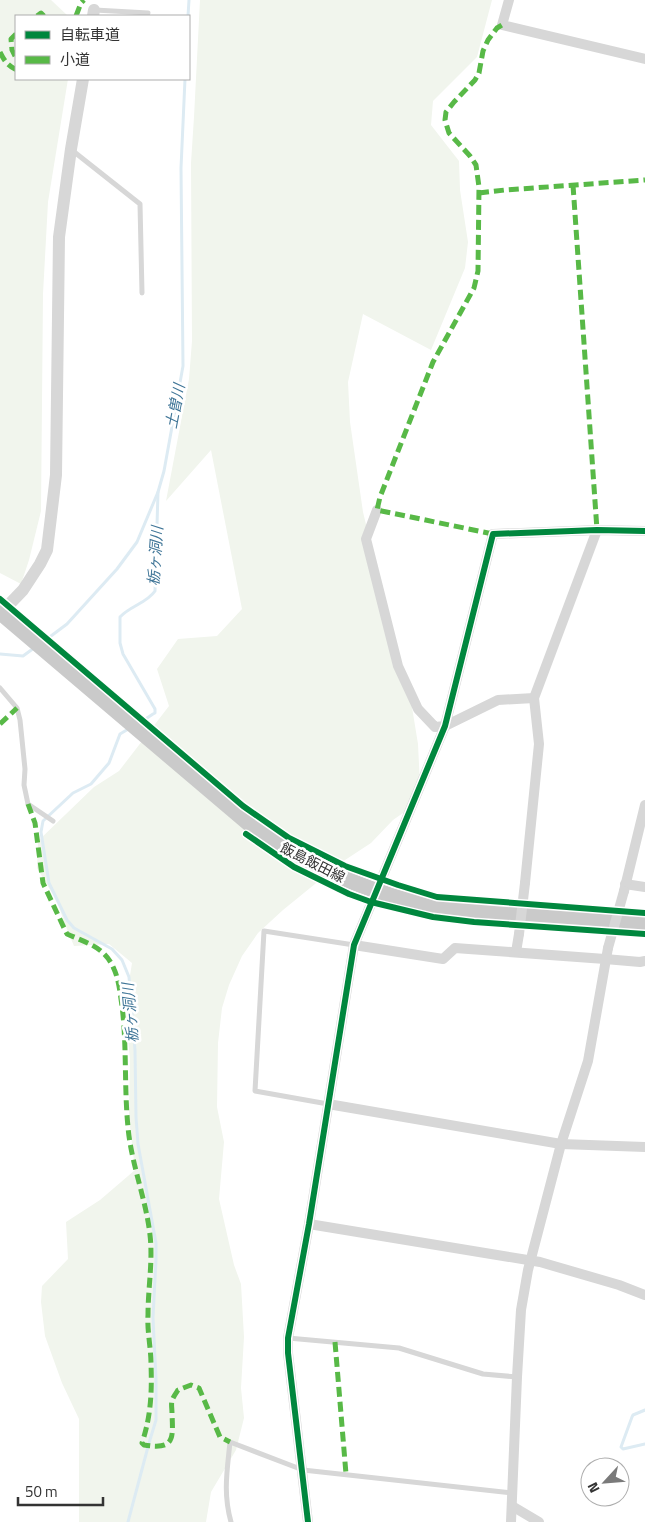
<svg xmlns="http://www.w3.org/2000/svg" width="645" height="1522" viewBox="0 0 645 1522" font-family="'Titillium Web','Noto Sans JP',sans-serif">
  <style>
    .green { fill: #f1f5ed }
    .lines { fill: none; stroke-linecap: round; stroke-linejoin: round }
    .stream { stroke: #ddebf3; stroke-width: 3 }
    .service { stroke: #d7d7d7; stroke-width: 5 }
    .minor { stroke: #d7d7d7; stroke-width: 10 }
    .tertiary { stroke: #d7d7d7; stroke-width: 12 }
    .primary { stroke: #cacaca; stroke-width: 16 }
    .minor-bridge { stroke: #d7d7d7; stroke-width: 10 }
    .primary-bridge { stroke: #cacaca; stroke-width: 16 }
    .quiet { stroke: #58b947; stroke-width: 5; stroke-dasharray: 10 5; stroke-linecap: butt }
    .cycleway-casing { stroke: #fff; stroke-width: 9 }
    .cycleway { stroke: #00873e; stroke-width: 6 }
    .labels { text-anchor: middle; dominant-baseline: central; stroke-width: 5; stroke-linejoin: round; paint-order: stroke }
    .street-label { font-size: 14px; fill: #333; stroke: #fff }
    .water-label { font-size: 15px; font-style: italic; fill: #3f7597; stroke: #fff }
  </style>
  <rect width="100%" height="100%" fill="#fff"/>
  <g class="green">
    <path d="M0,0H51L68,16H16V79H68L48,202L43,294L41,511L29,560L21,584L0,573Z"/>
    <path d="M200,0H492L477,57L433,101L431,125L459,161L460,190L468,242L465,268L431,350L363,314L348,382L350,422L363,512L379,578L410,695L418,744L420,785L413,806L393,820L371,843L342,862L283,910L258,933L242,956L229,985L222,1008L218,1043L217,1107L224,1142L219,1199L234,1265L241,1284L244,1337L241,1388L244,1418L236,1450L211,1492L206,1522H79V1419L62,1383L45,1336L41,1302L42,1286L68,1259L66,1222L100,1200L135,1170L129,1118L130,1059L125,1007L132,963L109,944L74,946L64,922L58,903L37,868L38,841L94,787L119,771L169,706L157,669L178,639L217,636L242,609L211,450L166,501L189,379L192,341L191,163L194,117Z"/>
  </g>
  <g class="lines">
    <g class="stream">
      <path d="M188,16L189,0"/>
      <path d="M43,642L67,624L117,569L137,542L158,492L164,471L183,366L181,168L185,79"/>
      <path d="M0,654L23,656L34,648"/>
      <path d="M138,724L153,714L155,713V709L123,654L120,643V617C130,606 147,603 155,591L158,492"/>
      <path d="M645,1410L633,1415L632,1417L621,1447L623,1449L645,1444"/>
      <path d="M128,1522L149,1443L156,1420V1378L153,1318L156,1260V1243L138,1144L136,1117L135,1050L130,988L129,977L122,960L112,949L74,928L67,920L49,883L41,832L43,821L73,793L91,784L109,763L120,734L130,728"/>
    </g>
    <g class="service">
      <path d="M95,10L148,13"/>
      <path d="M73,151L140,204L142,293"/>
      <path d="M0,688L17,708L20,720L25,769L24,785L28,804L53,821"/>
      <path d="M328,1104L255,1091L264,931L354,945"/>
      <path d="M288,1338L399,1348L483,1374L517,1377"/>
      <path d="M231,1522C223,1493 227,1472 230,1442L303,1470L512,1493"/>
    </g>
    <g class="minor">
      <path d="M509,0L502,25L645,59"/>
      <path d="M377,510L366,539L398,666L418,709L435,727L445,726L498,700L534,698"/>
      <path d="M525,883L539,744L534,698L597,530"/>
      <path d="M625,884L645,887"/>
      <path d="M624,891L645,805"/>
      <path d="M354,945L443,959L455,948L605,959L640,962L645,961"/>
      <path d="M516,952L519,934"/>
      <path d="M328,1104L561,1144L645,1147"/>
      <path d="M309,1224L540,1262L619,1285L645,1295"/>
      <path d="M512,1506L539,1522"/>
      <path d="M308,1522L288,1353V1338L309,1224L354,945L445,726L493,534L597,530L645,531"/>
      <path d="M511,1522L517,1377L521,1310L528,1270L561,1144L588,1061L608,948"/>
    </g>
    <g class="tertiary">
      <path d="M93,16L94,10"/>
      <path d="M0,614L23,590L40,564L47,550L56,475L59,237L71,149L83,79"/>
    </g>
    <path class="primary" d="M253,827C291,852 331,875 374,890C422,908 473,911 524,915C564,918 605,921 645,924"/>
    <g class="minor-bridge">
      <path d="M519,934L525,883"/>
      <path d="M608,948L624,891"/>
    </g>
    <path class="primary-bridge" d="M0,612L253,827"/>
    <g class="quiet">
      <path d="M37,16L41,13L44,16"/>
      <path d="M76,16L81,3L84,0"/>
      <path d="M16,34L11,39L12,50L16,58"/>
      <path d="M0,52C4,60 7,65 15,69L16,68"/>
      <path d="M573,185L597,530"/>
      <path d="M479,193L505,190L645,180"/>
      <path d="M493,534L377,510L380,497L433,362L474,288L478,271L479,187L476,165L470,156L449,133L445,120L446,112L454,102L475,80L479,73L483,51L488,40L497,28L502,25"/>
      <path d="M0,724L17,708"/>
      <path d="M28,804L35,823L43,883L65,930L67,934C87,943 105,947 114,969C119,980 120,993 122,1006C127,1046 124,1087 128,1127C131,1163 146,1199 150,1235C153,1261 148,1288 148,1315C147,1331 151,1348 151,1364C152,1392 151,1416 142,1443L144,1445C175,1450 173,1439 172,1413C172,1409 171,1404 172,1401C173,1397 176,1393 178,1390L191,1385L199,1388L220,1437L230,1442"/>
      <path d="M335,1342L346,1474"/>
    </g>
    <g class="cycleway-casing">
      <g id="cycleway">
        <path d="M0,599L243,806L289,838L345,866L398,885L437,897L645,913"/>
        <path d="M246,834L294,867L349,894L371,902L433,917L474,922L645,934"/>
        <path d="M308,1522L288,1353V1338L309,1224L354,945L445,726L493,534L597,530L645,531"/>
      </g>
    </g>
    <use href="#cycleway" class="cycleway"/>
  </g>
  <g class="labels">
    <g class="street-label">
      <text transform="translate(313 862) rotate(27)">飯島飯田線</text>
    </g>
    <g class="water-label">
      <text transform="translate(175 406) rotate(-79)">土曽川</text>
      <text transform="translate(155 556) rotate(-86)">栃ヶ洞川</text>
      <text transform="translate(130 1013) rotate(-95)">栃ヶ洞川</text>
    </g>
  </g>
  <rect x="15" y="15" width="175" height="65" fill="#ffffff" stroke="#adadad"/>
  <rect x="25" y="31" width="25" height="8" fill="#00873e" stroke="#adadad"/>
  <text x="60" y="40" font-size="15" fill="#333333">自転車道</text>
  <rect x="25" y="56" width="25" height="8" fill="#58b947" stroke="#adadad"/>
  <text x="60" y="65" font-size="15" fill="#333333">小道</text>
  <g transform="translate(605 1482) rotate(244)"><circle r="24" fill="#ffffff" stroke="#adadad"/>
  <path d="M0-4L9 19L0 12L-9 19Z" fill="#7a7a7a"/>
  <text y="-8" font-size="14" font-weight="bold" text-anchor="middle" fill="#333333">N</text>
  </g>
  <path d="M18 1497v8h85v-8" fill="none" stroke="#333333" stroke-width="2.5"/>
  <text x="25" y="1497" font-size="15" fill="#333333" stroke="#ffffff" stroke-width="4" paint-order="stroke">50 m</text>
</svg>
